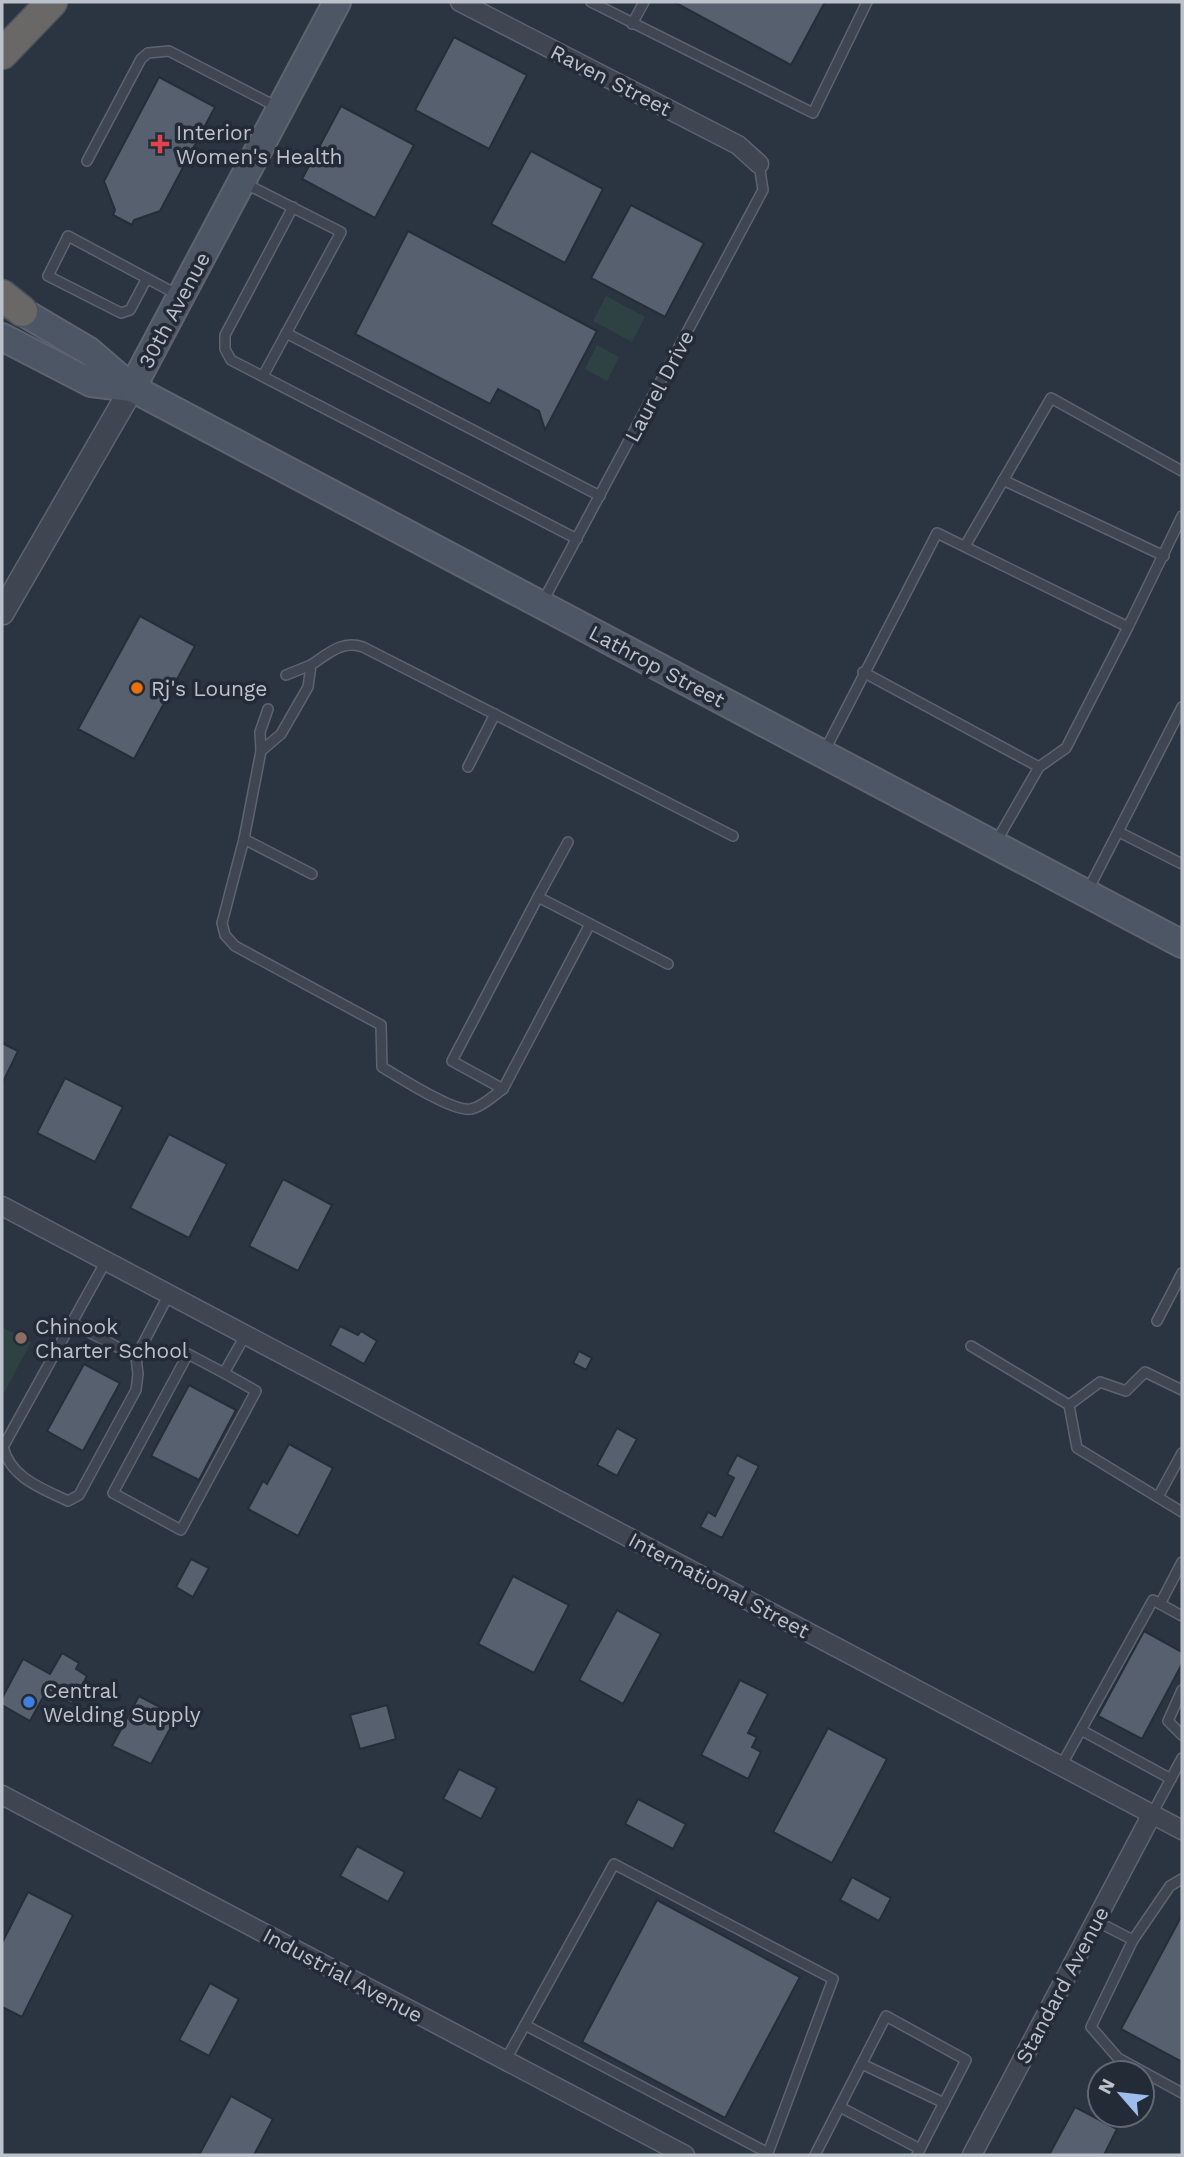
<svg xmlns="http://www.w3.org/2000/svg" width="1184" height="2157" viewBox="0 0 1184 2157" font-family="'Work Sans',sans-serif">
  <style>
    .green { fill: #2e4243 }
    .building { fill: #56606e; stroke: #252d39; stroke-width: 2 }
    .lines { fill: none; stroke-linecap: round; stroke-linejoin: round }
    .service-casing { stroke: #5d646f; stroke-width: 12 }
    .minor-casing { stroke: #5d646f; stroke-width: 21 }
    .tertiary-casing { stroke: #5d646f; stroke-width: 26 }
    .secondary-casing { stroke: #5d646f; stroke-width: 30 }
    .trunk-casing { stroke: #49515c; stroke-width: 33 }
    .service { stroke: #3f4651; stroke-width: 9 }
    .minor { stroke: #3f4651; stroke-width: 18 }
    .tertiary { stroke: #3f4651; stroke-width: 23 }
    .secondary { stroke: #4d5664; stroke-width: 26 }
    .trunk { stroke: #6a6866; stroke-width: 30 }
    .health-dot { fill: #e0444e; stroke: #232b37; stroke-width: 2.5 }
    .food-dot { fill: #e8710a; stroke: #232b37; stroke-width: 2.5 }
    .education-dot { fill: #8d6e63; stroke: #232b37; stroke-width: 2.5 }
    .shop-dot { fill: #3f7fe0; stroke: #232b37; stroke-width: 2.5 }
    .labels { text-anchor: middle; dominant-baseline: central; stroke-width: 7; stroke-linejoin: round; paint-order: stroke }
    .street-label { font-size: 21px; fill: #bcc2cb; stroke: #232b37 }
    .poi-label { font-size: 21px; fill: #bcc2cb; stroke: #232b37; text-anchor: start }
  </style>
  <rect width="100%" height="100%" fill="#2b3441"/>
  <g class="green">
    <path d="M606,296L645,317L632,342L593,321Z"/>
    <path d="M597,345L619,357L607,381L585,369Z"/>
    <path d="M2,1327L31,1342L3,1395L2,1394Z"/>
  </g>
  <g class="building">
    <path d="M674,2H825L791,65Z"/>
    <path d="M454,37L527,75L489,149L415,110Z"/>
    <path d="M159,77L215,107L160,211L134,220L132,225L113,215L115,210L104,181Z"/>
    <path d="M341,106L414,145L375,218L302,179Z"/>
    <path d="M531,151L603,189L565,263L491,224Z"/>
    <path d="M631,205L704,243L665,317L591,278Z"/>
    <path d="M408,231L597,331L545,430L539,411L498,389L490,404L355,334Z"/>
    <path d="M140,616L195,646L134,759L78,729Z"/>
    <path d="M2,1043L18,1051L2,1084Z"/>
    <path d="M65,1078L123,1107L95,1162L37,1133Z"/>
    <path d="M169,1134L227,1164L189,1238L130,1208Z"/>
    <path d="M283,1179L332,1205L298,1271L249,1246Z"/>
    <path d="M340,1326L358,1335L361,1331L377,1341L364,1364L330,1345Z"/>
    <path d="M579,1351L592,1358L586,1370L573,1363Z"/>
    <path d="M84,1364L120,1383L83,1451L47,1431Z"/>
    <path d="M189,1385L236,1410L199,1480L151,1456Z"/>
    <path d="M617,1428L637,1439L617,1476L597,1465Z"/>
    <path d="M289,1444L333,1468L298,1536L248,1509L263,1481L267,1484Z"/>
    <path d="M737,1455L759,1466L722,1538L700,1527L708,1512L715,1516L734,1478L727,1474Z"/>
    <path d="M191,1559L209,1568L193,1597L176,1587Z"/>
    <path d="M513,1576L569,1605L534,1673L478,1644Z"/>
    <path d="M617,1610L661,1634L623,1704L579,1680Z"/>
    <path d="M1144,1631L1182,1652V1664L1142,1739L1098,1716Z"/>
    <path d="M62,1653L79,1663L76,1669L87,1676L72,1704L47,1690L30,1721L2,1705V1698L23,1659L50,1674Z"/>
    <path d="M740,1680L768,1694L748,1733L757,1737L752,1747L761,1752L748,1779L701,1755Z"/>
    <path d="M139,1696L177,1716L151,1764L112,1746Z"/>
    <path d="M387,1705L396,1739L360,1749L350,1715Z"/>
    <path d="M828,1728L887,1759L832,1863L773,1832Z"/>
    <path d="M459,1769L497,1788L481,1819L443,1799Z"/>
    <path d="M638,1799L686,1824L673,1849L625,1824Z"/>
    <path d="M357,1846L405,1872L388,1902L340,1876Z"/>
    <path d="M852,1877L891,1898L879,1921L840,1900Z"/>
    <path d="M28,1892L73,1915L22,2017L2,2007V1943Z"/>
    <path d="M657,1900L800,1977L725,2118L582,2042Z"/>
    <path d="M1182,1915V2062L1121,2029Z"/>
    <path d="M210,1983L239,1999L209,2056L179,2040Z"/>
    <path d="M231,2096L273,2119L254,2155H199Z"/>
    <path d="M1075,2107L1117,2129L1104,2155H1049Z"/>
  </g>
  <g class="lines">
    <g class="service-casing">
      <g id="service">
        <path d="M591,2L813,113L867,2"/>
        <path d="M632,24L644,2"/>
        <path d="M87,161L141,59L148,53L169,51L279,108"/>
        <path d="M244,183L341,232L263,376"/>
        <path d="M293,207L225,335V349L231,360L577,539"/>
        <path d="M147,278L130,310L121,313L48,276L68,236L180,296"/>
        <path d="M286,333L600,496"/>
        <path d="M1003,480L1164,556"/>
        <path d="M965,546L1051,398L1182,471"/>
        <path d="M542,603L763,190L759,164"/>
        <path d="M1128,627L1182,516"/>
        <path d="M863,672L1039,767L996,842"/>
        <path d="M286,675L311,665"/>
        <path d="M261,751L260,732L268,709"/>
        <path d="M824,752L937,533L1128,627L1066,748L1039,767"/>
        <path d="M468,767L495,714"/>
        <path d="M1119,832L1182,864"/>
        <path d="M244,839L312,874"/>
        <path d="M568,842L538,897L668,964"/>
        <path d="M1087,892L1182,707"/>
        <path d="M538,897L452,1061L503,1089L590,924"/>
        <path d="M503,1089C494,1095 482,1107 471,1109C454,1113 399,1077 382,1067L381,1025L235,946L225,935L222,923L244,839L261,751L281,734L308,687L311,665C329,653 342,640 363,647L733,836"/>
        <path d="M1157,1321L1182,1273"/>
        <path d="M72,1323L136,1357L138,1374L136,1390L79,1495L68,1501C41,1488 11,1478 3,1447L106,1261"/>
        <path d="M971,1346L1069,1405L1077,1448L1182,1512"/>
        <path d="M136,1357L169,1294"/>
        <path d="M224,1373L256,1391L181,1530L113,1493L188,1354L224,1373L246,1334"/>
        <path d="M1069,1405L1100,1382L1126,1391L1145,1372L1182,1390"/>
        <path d="M1158,1497L1182,1453"/>
        <path d="M1160,1604L1182,1562"/>
        <path d="M1182,1690L1168,1721L1182,1735"/>
        <path d="M1081,1730L1171,1779"/>
        <path d="M1061,1766L1153,1600L1182,1616"/>
        <path d="M1152,1814L1182,1758"/>
        <path d="M1096,1921L1133,1940L1091,2027L1118,2058L1182,2093"/>
        <path d="M1133,1940L1170,1886L1182,1879"/>
        <path d="M505,2061L525,2025"/>
        <path d="M862,2064L944,2103"/>
        <path d="M840,2107L920,2149"/>
        <path d="M767,2155L768,2153L833,1979L614,1864L525,2025L768,2153"/>
        <path d="M815,2155L886,2016L966,2060L917,2155"/>
      </g>
    </g>
    <g class="minor-casing">
      <g id="minor">
        <path d="M460,2L738,145L759,164"/>
        <path d="M2,1206L1182,1830"/>
        <path d="M2,1795L685,2155"/>
        <path d="M972,2155L1152,1814"/>
      </g>
    </g>
    <g class="tertiary-casing">
      <path id="tertiary" d="M2,613L132,388"/>
    </g>
    <g class="secondary-casing">
      <g id="secondary">
        <path d="M6,302L89,351L132,388L1182,944"/>
        <path d="M2,337L91,383L132,388"/>
        <path d="M132,388L337,2"/>
      </g>
    </g>
    <g class="trunk-casing">
      <g id="trunk">
        <path d="M2,54L52,2"/>
        <path d="M2,295L22,311"/>
      </g>
    </g>
    <use href="#service" class="service"/>
    <use href="#minor" class="minor"/>
    <use href="#tertiary" class="tertiary"/>
    <use href="#secondary" class="secondary"/>
    <use href="#trunk" class="trunk"/>
  </g>
  <path class="health-dot" d="M156.5 133.5h7v7h7v7h-7v7h-7v-7h-7v-7h7z"/>
  <circle class="food-dot" cx="137" cy="688" r="7"/>
  <circle class="education-dot" cx="21" cy="1338" r="7"/>
  <circle class="shop-dot" cx="29" cy="1702" r="7"/>
  <g class="labels">
    <g class="street-label">
      <text transform="translate(611 80) rotate(27)">Raven Street</text>
      <text transform="translate(174 310) rotate(-62)">30th Avenue</text>
      <text transform="translate(659 386) rotate(-62)">Laurel Drive</text>
      <text transform="translate(657 666) rotate(28)">Lathrop Street</text>
      <text transform="translate(719 1585) rotate(28)">International Street</text>
      <text transform="translate(343 1975) rotate(28)">Industrial Avenue</text>
      <text transform="translate(1062 1985) rotate(-62)">Standard Avenue</text>
    </g>
    <g class="poi-label">
      <text x="176" y="132">Interior<tspan x="176" dy="24">Women's Health</tspan></text>
      <text x="151" y="688">Rj's Lounge</text>
      <text x="35" y="1326">Chinook<tspan x="35" dy="24">Charter School</tspan></text>
      <text x="43" y="1690">Central<tspan x="43" dy="24">Welding Supply</tspan></text>
    </g>
  </g>
  <rect width="1184" height="2157" fill="none" stroke="#bcc2cb" stroke-width="7"/>
  <g transform="translate(1121 2094) rotate(298)"><circle r="33" fill="#232b37" stroke="#606772" stroke-width="2"/>
  <path d="M0-5L12 26L0 18L-12 26Z" fill="#9ebdee"/>
  <text y="-10" font-size="19" font-weight="bold" text-anchor="middle" fill="#bcc2cb">N</text>
  </g>
</svg>
